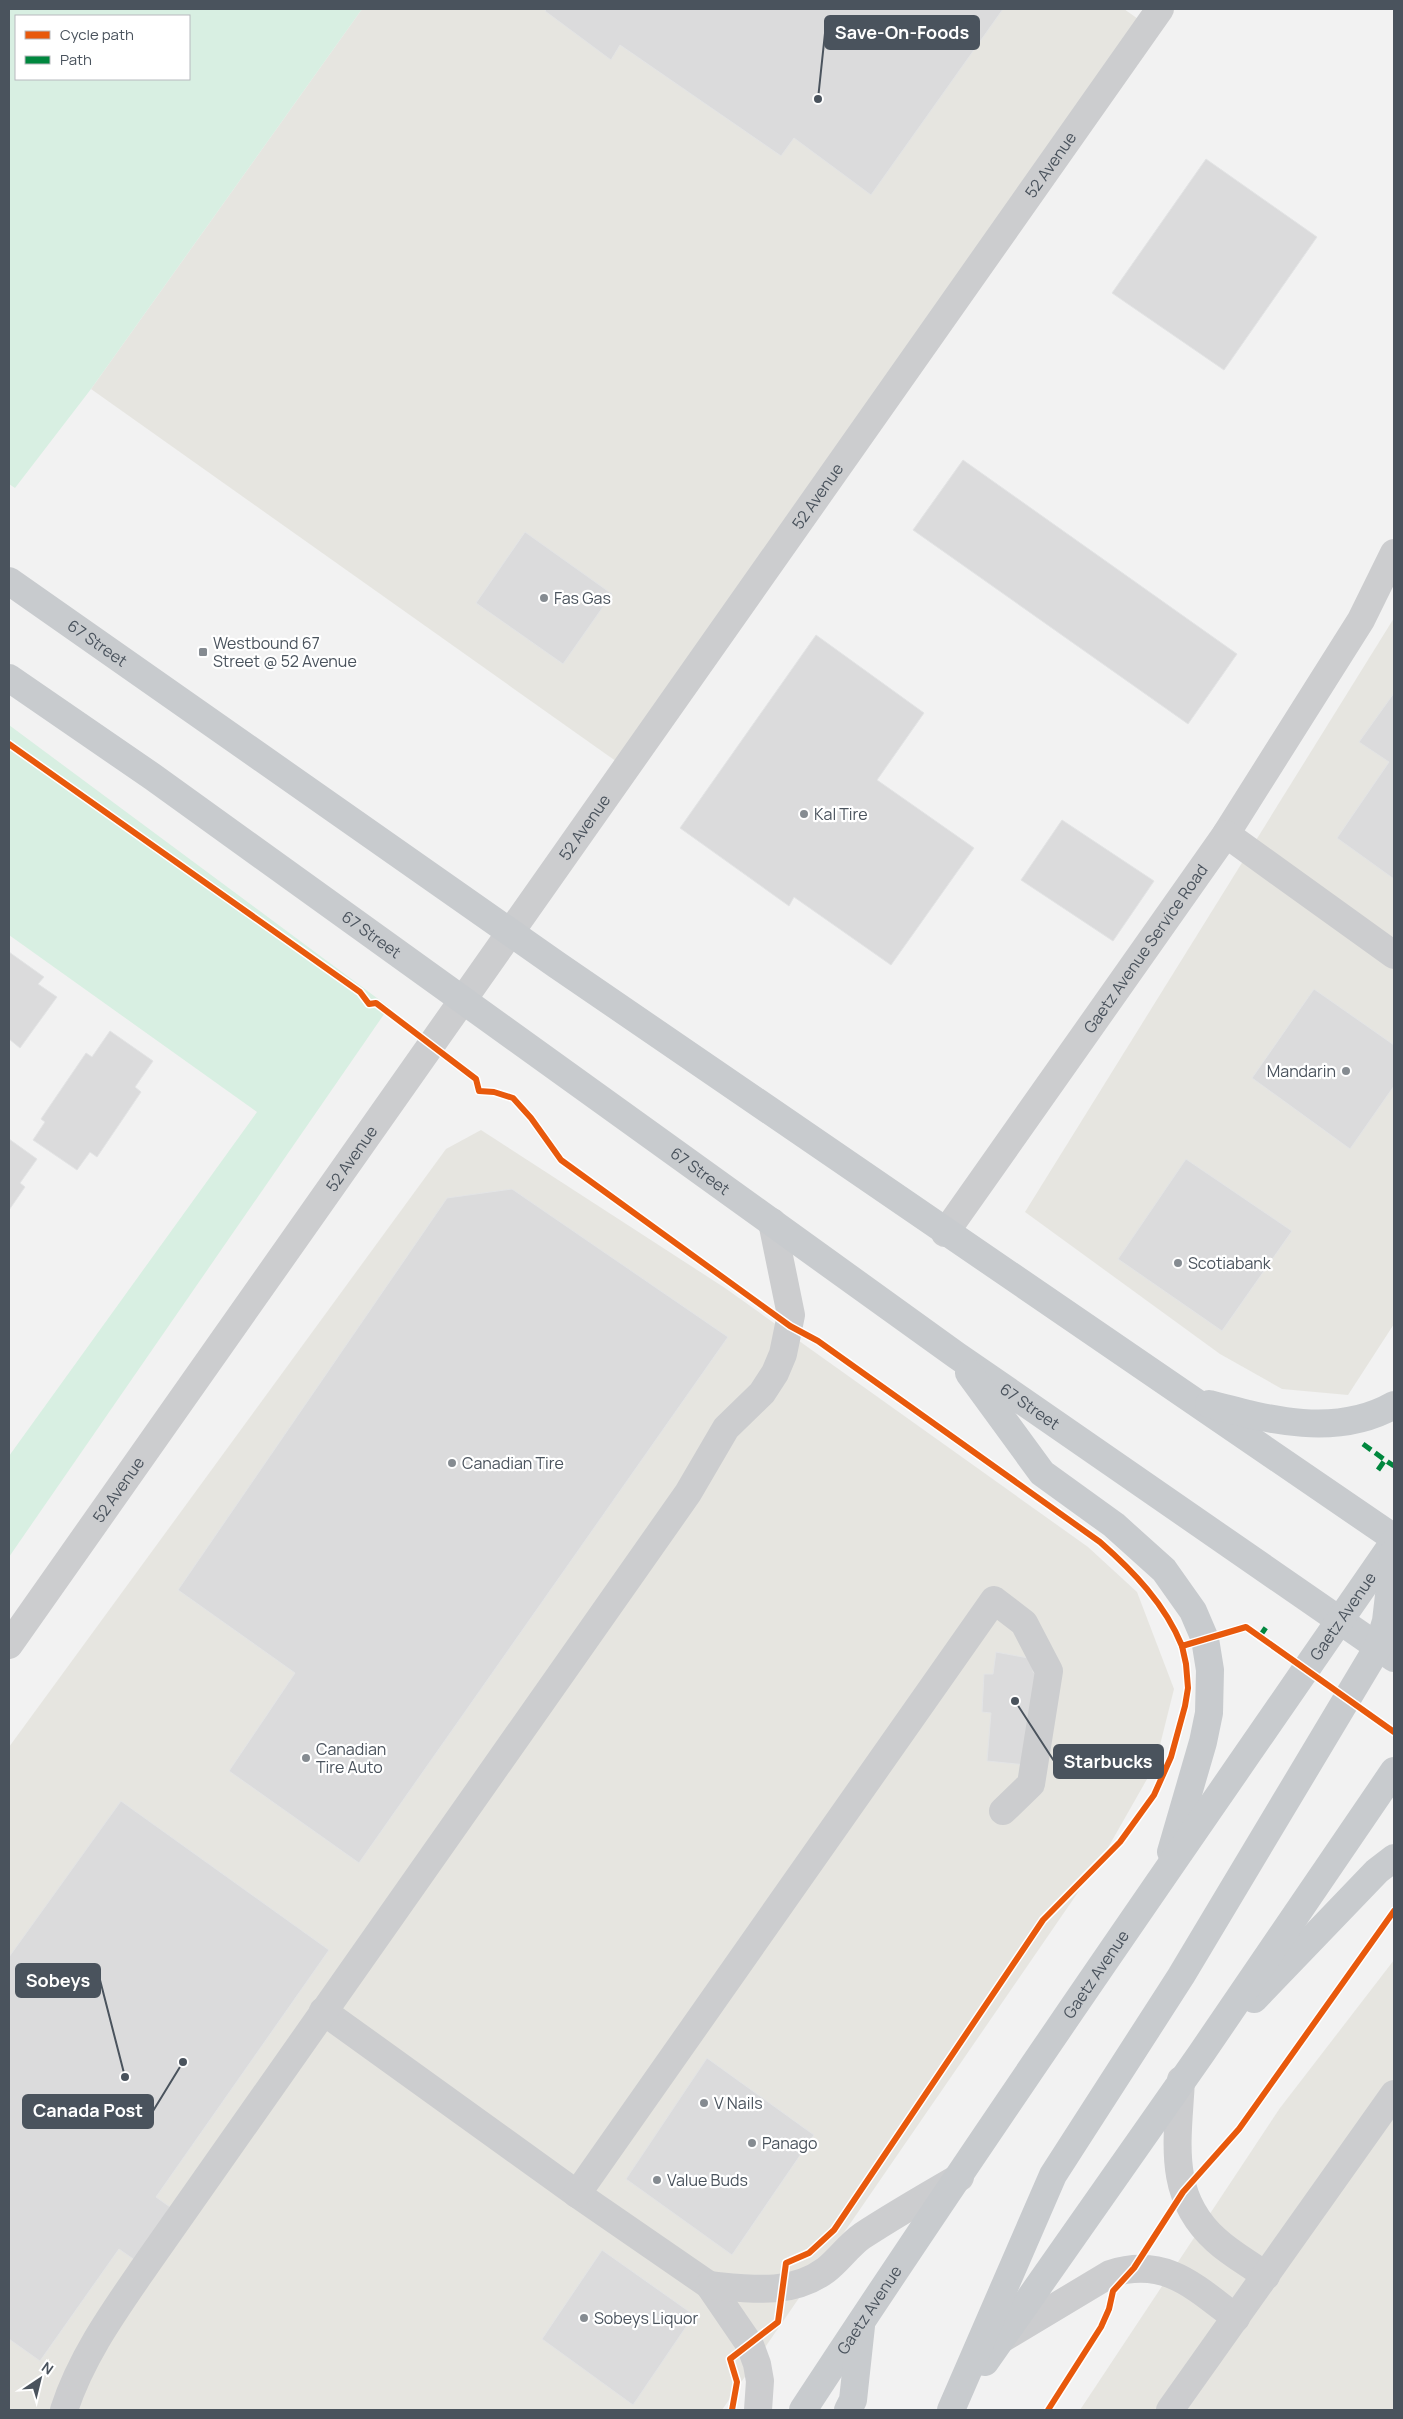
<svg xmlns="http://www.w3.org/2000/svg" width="1403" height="2419" viewBox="0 0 1403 2419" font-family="Manrope,sans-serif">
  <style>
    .commercial { fill: #e6e5e0 }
    .green { fill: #d8efe2; fill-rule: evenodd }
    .building { fill: #dbdbdc; stroke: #e3e4e5 }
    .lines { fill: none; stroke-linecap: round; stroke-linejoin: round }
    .minor { stroke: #cccdcf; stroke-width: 28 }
    .major { stroke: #c8cbce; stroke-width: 28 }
    .quiet { stroke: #00873e; stroke-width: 5; stroke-dasharray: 10 5; stroke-linecap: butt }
    .cycleway-casing { stroke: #fff; stroke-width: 9 }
    .cycleway { stroke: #e8590c; stroke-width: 6 }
    .poi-dot { fill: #858b91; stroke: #fff; stroke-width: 2 }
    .labels { text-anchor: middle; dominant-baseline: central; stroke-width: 4.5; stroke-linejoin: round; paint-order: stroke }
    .street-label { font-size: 16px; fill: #4a535d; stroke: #fff }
    .poi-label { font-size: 16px; fill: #4a535d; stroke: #fff; text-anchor: start }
    .leader { fill: none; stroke: #4a535d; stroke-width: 2 }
    .callout-dot { fill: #4a535d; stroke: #fff; stroke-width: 2 }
    .callout { fill: #4a535d; stroke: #4a535d; stroke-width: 2 }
    .callout-label { font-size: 18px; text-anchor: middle; font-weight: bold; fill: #fff }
  </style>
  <rect width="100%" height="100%" fill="#f2f2f2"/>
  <g class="commercial">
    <path d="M362,9H1124L1148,26L627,769L91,389Z"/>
    <path d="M1394,618V1324L1348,1395L1282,1389L1220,1354L1025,1212Z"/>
    <path d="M481,1130L725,1288L1088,1547L1137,1592L1174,1689L1155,1765L1105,1853L722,2410H9V1747L446,1149Z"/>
    <path d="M1394,1960V2410H1080L1280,2108Z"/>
  </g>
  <g class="green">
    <path d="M9,9H362L91,389L15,488L9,484ZM16,16H189V79H16Z"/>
    <path d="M9,725L389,1007L9,1557V1456L257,1112L9,935Z"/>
  </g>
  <g class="building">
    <path d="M547,9H1003L871,195L794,138L781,156L620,45L611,60L545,11Z"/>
    <path d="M1206,159L1317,237L1224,370L1112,293Z"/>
    <path d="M963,460L1237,654L1188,724L913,530Z"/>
    <path d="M525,532L612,594L563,664L476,603Z"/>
    <path d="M816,635L924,713L877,780L974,848L891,965L794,897L789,906L680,828Z"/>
    <path d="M1394,693V879L1337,838L1389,762L1359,742Z"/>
    <path d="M1062,820L1154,881L1113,941L1021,880Z"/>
    <path d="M9,952L44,977L38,984L57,997L20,1048L9,1039Z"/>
    <path d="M1314,989L1394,1045V1086L1350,1149L1252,1078Z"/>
    <path d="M110,1031L153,1061L135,1087L141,1092L97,1157L90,1152L77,1170L33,1140L45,1122L41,1119L86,1053L92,1057Z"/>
    <path d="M9,1139L37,1159L20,1183L25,1187L9,1210Z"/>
    <path d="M1186,1159L1292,1231L1222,1331L1118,1259Z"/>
    <path d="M512,1189L728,1337L359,1863L229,1771L295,1673L178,1590L447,1198Z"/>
    <path d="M996,1652L1034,1659L1033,1672L1039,1675L1026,1765L987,1761L991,1713L982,1712L984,1674H993Z"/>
    <path d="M121,1801L329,1950L156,2197L170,2207L136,2261L119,2249L40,2361L9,2339V1957Z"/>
    <path d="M707,2058L814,2135L732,2255L626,2179Z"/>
    <path d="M602,2250L694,2315L633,2405L542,2339Z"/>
  </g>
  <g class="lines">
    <g class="minor">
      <path d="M1226,834L1361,620L1394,553"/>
      <path id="s1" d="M945,1233L1226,834L1394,955"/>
      <path id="s2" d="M9,1645L1160,9"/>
      <path d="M323,2011L577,2194L709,2285L750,2345L757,2364L760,2381L758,2410"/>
      <path d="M1181,2080C1178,2140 1166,2195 1216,2240C1231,2254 1250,2264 1266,2276"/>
      <path d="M577,2194L994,1600L1024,1623L1049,1671L1031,1784L1003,1811"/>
      <path d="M709,2285C750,2289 791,2296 826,2270C839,2260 849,2245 862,2236C894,2215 927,2196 960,2177"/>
      <path d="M1000,2340L1110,2274C1165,2256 1195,2287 1236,2318"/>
      <path d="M64,2410C82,2355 115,2310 148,2262L688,1493L726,1428L762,1393L775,1373L783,1354L791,1315L772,1222"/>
      <path d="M1170,2410L1394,2094"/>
    </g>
    <g class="major">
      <path id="s3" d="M9,581L557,965L1394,1538"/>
      <path id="s4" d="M9,678L153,777L956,1355L1394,1658"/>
      <path d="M969,1373L1042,1473L1114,1525L1164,1570L1193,1611L1205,1639L1210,1670L1209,1713L1203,1742L1171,1852"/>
      <path d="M1209,1404C1269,1420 1336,1438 1394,1405"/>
      <path d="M1254,1999L1377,1871L1394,1858"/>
      <path d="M985,2362L1201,2054L1394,1771"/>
      <path id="s5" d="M803,2410C995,2117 1195,1830 1394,1542"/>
      <path d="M848,2410L853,2400L861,2326"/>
      <path d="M951,2410L1053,2175L1181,1976L1378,1647L1386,1621L1394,1552"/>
    </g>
    <g class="quiet">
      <path d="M1363,1444L1385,1460"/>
      <path d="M1378,1470L1385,1460L1394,1466"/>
      <path d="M1260,1636L1267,1626"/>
    </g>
    <g class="cycleway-casing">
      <g id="cycleway">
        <path d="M9,744L360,992L369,1004L376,1003L476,1079L479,1091L494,1092L513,1098L531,1118L561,1160L790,1326L818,1341L1100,1542C1133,1571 1165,1604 1182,1646L1246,1627L1394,1732"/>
        <path d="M732,2410L737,2382L730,2359L778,2322L786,2263L809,2253L834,2230L1043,1920L1120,1842L1154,1795L1171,1757L1185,1706L1188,1688L1186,1664L1182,1646"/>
        <path d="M1048,2410L1101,2327L1109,2309L1113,2291L1134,2268L1183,2192L1239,2129L1394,1911"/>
      </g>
    </g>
    <use href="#cycleway" class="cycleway"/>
  </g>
  <g class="poi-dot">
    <circle cx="544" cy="598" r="5"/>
    <rect x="198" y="647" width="10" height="10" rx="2.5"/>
    <circle cx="804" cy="814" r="5"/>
    <circle cx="1346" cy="1071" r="5"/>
    <circle cx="1178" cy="1263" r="5"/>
    <circle cx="452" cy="1463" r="5"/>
    <circle cx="306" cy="1758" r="5"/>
    <circle cx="704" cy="2103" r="5"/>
    <circle cx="752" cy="2143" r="5"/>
    <circle cx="657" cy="2180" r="5"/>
    <circle cx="584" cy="2318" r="5"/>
  </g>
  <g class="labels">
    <g class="street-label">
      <text stroke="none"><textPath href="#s2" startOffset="1810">52 Avenue</textPath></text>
      <text stroke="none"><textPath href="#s2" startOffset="1405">52 Avenue</textPath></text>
      <text stroke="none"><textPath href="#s3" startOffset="108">67 Street</textPath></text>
      <text stroke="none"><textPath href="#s2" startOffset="1000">52 Avenue</textPath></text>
      <text stroke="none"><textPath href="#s4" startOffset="444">67 Street</textPath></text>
      <text stroke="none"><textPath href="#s1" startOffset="348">Gaetz Avenue Service Road</textPath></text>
      <text stroke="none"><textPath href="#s2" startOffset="595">52 Avenue</textPath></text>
      <text stroke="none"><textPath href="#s4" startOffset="849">67 Street</textPath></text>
      <text stroke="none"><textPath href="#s4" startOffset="1254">67 Street</textPath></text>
      <text stroke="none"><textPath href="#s2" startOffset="190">52 Avenue</textPath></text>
      <text stroke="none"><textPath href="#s5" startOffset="960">Gaetz Avenue</textPath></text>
      <text stroke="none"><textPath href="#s5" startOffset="525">Gaetz Avenue</textPath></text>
      <text stroke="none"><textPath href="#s5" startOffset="120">Gaetz Avenue</textPath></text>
    </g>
    <g class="poi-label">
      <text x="554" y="598">Fas Gas</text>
      <text x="213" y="643">Westbound 67<tspan x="213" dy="18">Street @ 52 Avenue</tspan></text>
      <text x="814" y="814">Kal Tire</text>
      <text x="1336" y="1071" text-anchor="end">Mandarin</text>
      <text x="1188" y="1263">Scotiabank</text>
      <text x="462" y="1463">Canadian Tire</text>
      <text x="316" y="1749">Canadian<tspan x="316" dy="18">Tire Auto</tspan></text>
      <text x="714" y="2103">V Nails</text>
      <text x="762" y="2143">Panago</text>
      <text x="667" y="2180">Value Buds</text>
      <text x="594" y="2318">Sobeys Liquor</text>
    </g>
  </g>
  <path class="leader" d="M818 99L825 33M1015 1701L1054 1761M125 2077L100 1980M183 2062L153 2111"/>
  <g class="callout-dot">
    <circle cx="818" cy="99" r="5"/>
    <circle cx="1015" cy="1701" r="5"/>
    <circle cx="125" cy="2077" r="5"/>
    <circle cx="183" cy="2062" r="5"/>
  </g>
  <g class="callout">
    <rect x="825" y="16" width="154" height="33" rx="5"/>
    <rect x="1054" y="1745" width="109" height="33" rx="5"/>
    <rect x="16" y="1964" width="84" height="33" rx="5"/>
    <rect x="23" y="2095" width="130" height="33" rx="5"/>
  </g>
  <g class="callout-label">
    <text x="902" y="39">Save-On-Foods</text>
    <text x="1108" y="1768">Starbucks</text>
    <text x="58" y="1987">Sobeys</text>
    <text x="88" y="2117">Canada Post</text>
  </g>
  <rect width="1403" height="2419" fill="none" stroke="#4a535d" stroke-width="20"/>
  <rect x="15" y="15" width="175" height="65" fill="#ffffff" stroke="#b7babe"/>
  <rect x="25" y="31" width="25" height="8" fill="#e8590c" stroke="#b7babe"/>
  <text x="60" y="40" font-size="15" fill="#4a535d">Cycle path</text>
  <rect x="25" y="56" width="25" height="8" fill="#00873e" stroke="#b7babe"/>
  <text x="60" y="65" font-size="15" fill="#4a535d">Path</text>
  <g transform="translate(40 2379) rotate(35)" stroke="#ffffff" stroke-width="4" paint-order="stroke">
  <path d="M0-4L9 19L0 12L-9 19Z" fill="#4a535d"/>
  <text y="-8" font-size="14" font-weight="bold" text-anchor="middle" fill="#4a535d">N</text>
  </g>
</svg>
